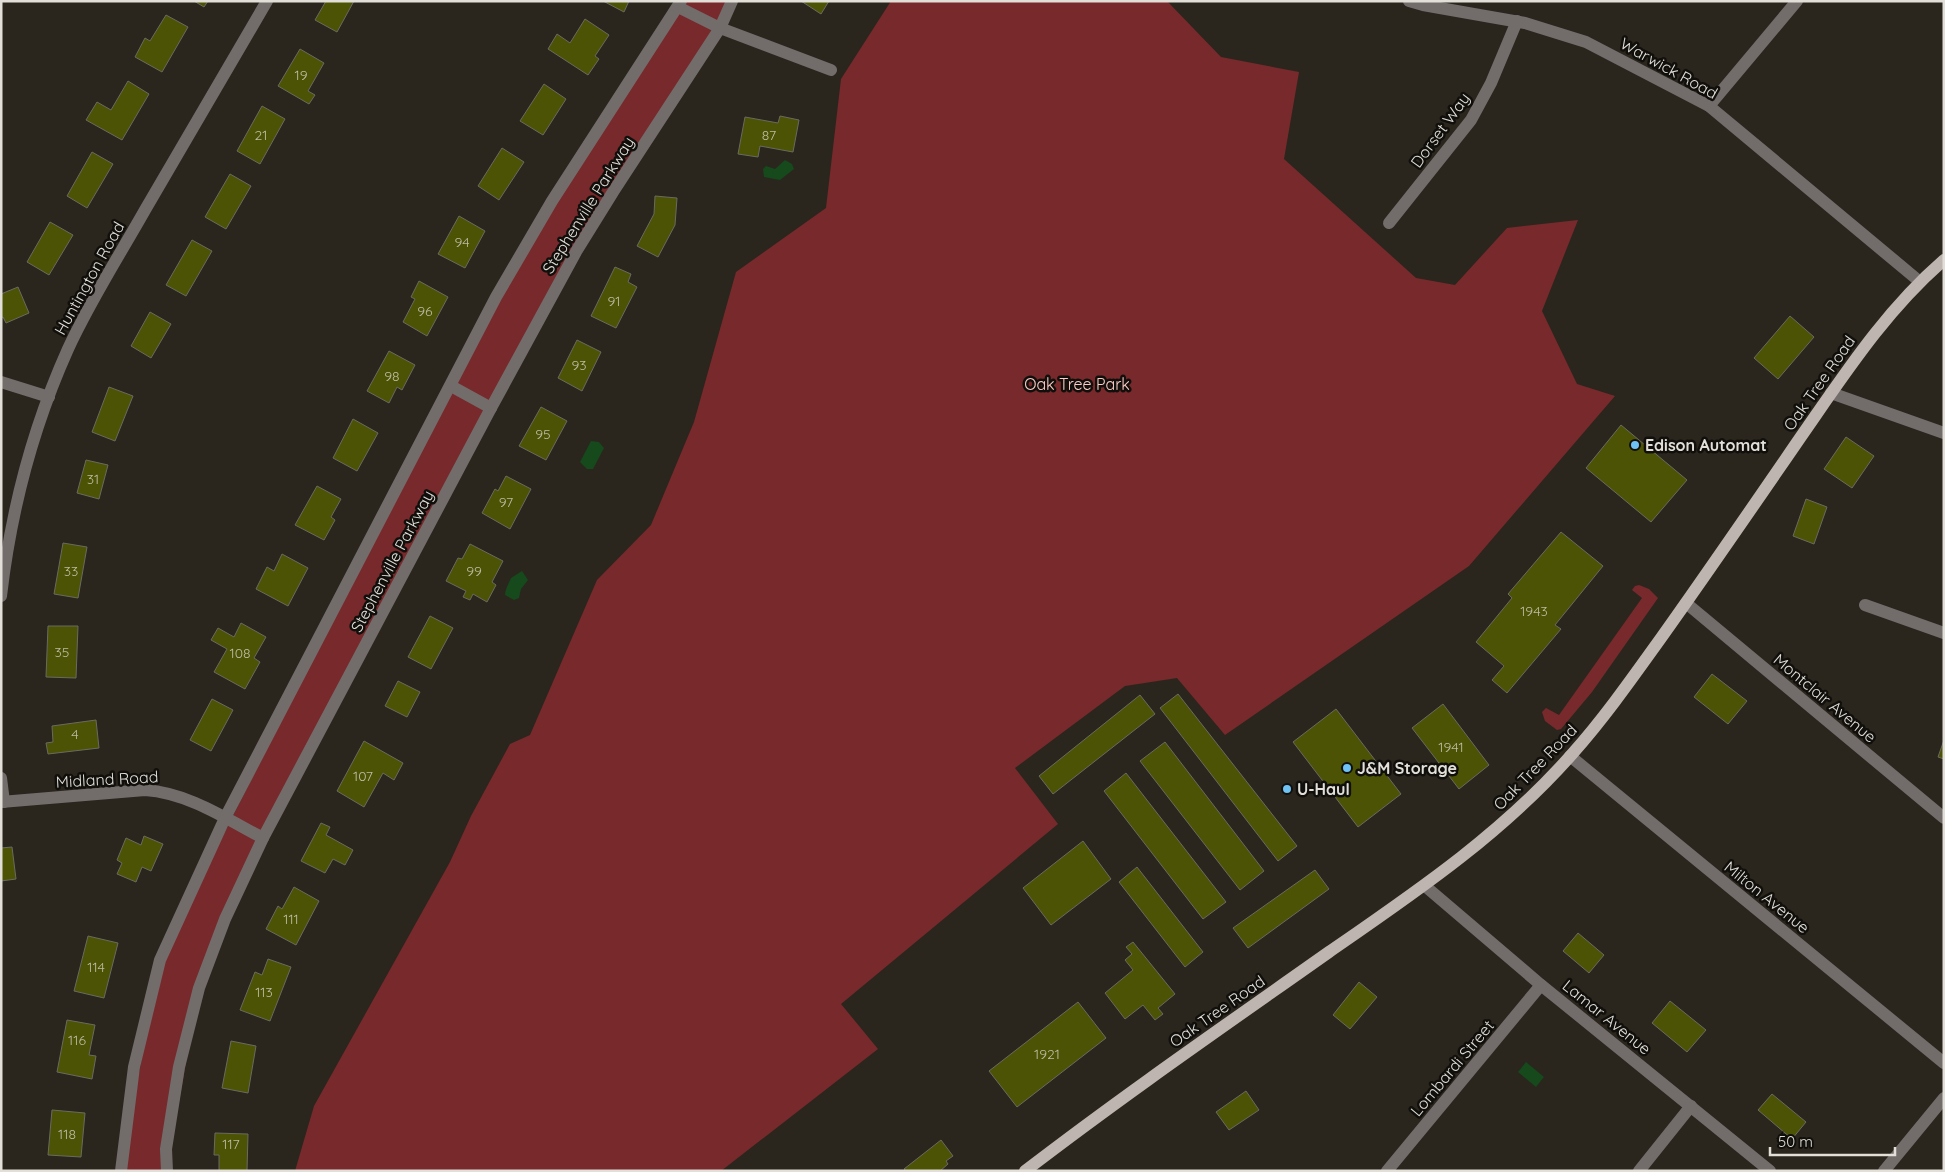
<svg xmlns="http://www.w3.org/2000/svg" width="1945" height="1172" viewBox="0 0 1945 1172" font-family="Quicksand,sans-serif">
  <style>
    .green { fill: #78292b }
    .water { fill: #16491b }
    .building { fill: #4d5304; stroke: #696b61 }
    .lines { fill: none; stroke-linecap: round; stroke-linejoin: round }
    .minor { stroke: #726d6b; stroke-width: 12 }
    .major { stroke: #bfb5b0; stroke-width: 12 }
    .poi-dot { fill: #6fc2f4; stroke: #110f0b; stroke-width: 2 }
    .labels { text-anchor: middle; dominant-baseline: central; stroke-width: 5; stroke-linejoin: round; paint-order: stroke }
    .number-label { font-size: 14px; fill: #bdbca4 }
    .street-label { font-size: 16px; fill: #e2dfd9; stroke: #110f0b }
    .park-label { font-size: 16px; fill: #ffccc8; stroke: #110f0b }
    .poi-label { font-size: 16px; font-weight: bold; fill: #e2dfd9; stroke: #110f0b; text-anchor: start }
  </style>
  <rect width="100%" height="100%" fill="#2a261d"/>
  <g class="green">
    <path d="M681,1H732L613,192L263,838L199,988L167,1171H121L160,960L496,297Z"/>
    <path d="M891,1H1167L1221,57L1299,72L1284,159L1416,278L1455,285L1507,228L1578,220L1542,311L1577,384L1615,396L1469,566L1225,735L1177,678L1125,686L1015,768L1058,824L841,1004L878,1049L721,1171H295L314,1106L450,862L471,816L510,744L530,735L597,580L651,525L694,422L736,272L826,208L841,79Z"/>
    <path d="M1639,585L1649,589L1658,598L1592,692L1561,729L1557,730L1545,721L1542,712L1546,708L1559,715L1642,598L1632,590L1635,586Z"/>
  </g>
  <g class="water">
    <path d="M785,160L792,164L794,169L780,180L764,177L763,169L766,166L775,169Z"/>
    <path d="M591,441L599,442L604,448L593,469H587L580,462Z"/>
    <path d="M522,571L528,580L521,589L519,598L514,600L505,595C505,590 509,583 511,578Z"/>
    <path d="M1526,1062L1544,1077L1536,1087L1518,1072Z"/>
  </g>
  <g class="building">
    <path d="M194,1H208L204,7Z"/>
    <path d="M326,1H354L337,32L315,20Z"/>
    <path d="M603,1H629L624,12Z"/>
    <path d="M801,1H829L821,14Z"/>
    <path d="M166,15L188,27L162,72L135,57L145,38L150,41Z"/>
    <path d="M585,19L609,35L595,56L599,59L588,75L548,49L557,34L570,43Z"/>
    <path d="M300,49L324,63L308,91L315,95L309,104L278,86Z"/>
    <path d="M128,81L149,94L122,140L86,120L97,102L111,110Z"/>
    <path d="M544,84L566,99L543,135L520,121Z"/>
    <path d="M262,106L285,119L260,164L237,151Z"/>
    <path d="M780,116L799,120L793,152L760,146L758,157L738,154L745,117L778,123Z"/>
    <path d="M502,148L524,162L499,200L478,186Z"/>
    <path d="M92,152L113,164L87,208L67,196Z"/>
    <path d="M230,174L251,186L226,229L205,217Z"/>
    <path d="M655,196L677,198L675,225L658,257L637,246L654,214Z"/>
    <path d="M459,216L485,231L465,268L438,254Z"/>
    <path d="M50,222L73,235L49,275L27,262Z"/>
    <path d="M192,240L212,251L186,296L166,285Z"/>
    <path d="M615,267L631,274L628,282L637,287L616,328L591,316Z"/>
    <path d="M419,281L448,297L427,336L403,322L415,299L411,297Z"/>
    <path d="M18,287L29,313L6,323L3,317L1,318V294Z"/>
    <path d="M150,312L171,324L151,358L131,346Z"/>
    <path d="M1790,316L1814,337L1778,379L1754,358Z"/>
    <path d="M577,340L601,352L582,391L558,378Z"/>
    <path d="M389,351L415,365L402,390L397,387L389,403L367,391Z"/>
    <path d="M109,387L133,396L115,441L92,432Z"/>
    <path d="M541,407L567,421L546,460L519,446Z"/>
    <path d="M353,419L378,433L357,471L333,458Z"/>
    <path d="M1621,425L1687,480L1651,522L1586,468Z"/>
    <path d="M1846,437L1874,456L1852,488L1824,469Z"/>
    <path d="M86,460L108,465L99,499L77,493Z"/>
    <path d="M506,476L531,489L510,529L482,513L495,489L498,491Z"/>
    <path d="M317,486L341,499L331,517L335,520L324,540L295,525Z"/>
    <path d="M1806,499L1827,507L1814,544L1793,536Z"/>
    <path d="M1561,532L1603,566L1555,625L1561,629L1507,693L1492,680L1504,666L1476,642L1512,598L1508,594Z"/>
    <path d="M63,543L87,547L78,598L54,594Z"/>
    <path d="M470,544L503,561L492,582L496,585L487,602L473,594L470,600L463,597L466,591L446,581L458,558L462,559Z"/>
    <path d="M282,554L308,568L288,606L256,589L267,567L274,571Z"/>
    <path d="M430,616L453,628L431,669L408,657Z"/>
    <path d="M241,623L266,637L254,658L260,662L245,689L214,672L227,649L211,640L218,628L234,637Z"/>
    <path d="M48,626H78L76,678L46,677Z"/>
    <path d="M1712,674L1747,701L1728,724L1694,697Z"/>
    <path d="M398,681L420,692L407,717L385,706Z"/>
    <path d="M1178,694L1297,846L1278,861L1160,708Z"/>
    <path d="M1140,695L1155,714L1053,794L1039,776Z"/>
    <path d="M212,699L233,710L211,751L190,740Z"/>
    <path d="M1443,704L1489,765L1459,789L1412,728Z"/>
    <path d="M1336,709L1401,794L1358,827L1293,742Z"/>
    <path d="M96,720L99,748L48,754L46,743L53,742L52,726Z"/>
    <path d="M1944,740V759L1938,757Z"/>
    <path d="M364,741L403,763L394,780L383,773L364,807L337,791Z"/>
    <path d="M1165,742L1264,871L1240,890L1140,761Z"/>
    <path d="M1126,773L1226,902L1203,919L1104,791Z"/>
    <path d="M321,823L330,827L326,835L353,850L345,865L333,859L325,873L301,861Z"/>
    <path d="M144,836L163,844L151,871L142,867L136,882L117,874L122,863L117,860L126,838L141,845Z"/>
    <path d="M1083,841L1111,879L1051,925L1023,888Z"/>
    <path d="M12,847L16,879L1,881V848Z"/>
    <path d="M1137,867L1203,952L1185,967L1119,882Z"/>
    <path d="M1315,870L1329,889L1248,948L1233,928Z"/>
    <path d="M294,887L319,901L296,945L266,929L278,906L282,909Z"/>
    <path d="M1578,933L1604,955L1589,973L1563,951Z"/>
    <path d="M88,936L118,943L104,998L74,991Z"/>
    <path d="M1133,942L1175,994L1158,1008L1163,1014L1155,1020L1143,1005L1125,1019L1105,993L1133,970L1125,960L1132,954L1126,947Z"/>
    <path d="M268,959L291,967L270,1021L240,1010L255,972L262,975Z"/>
    <path d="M1359,982L1377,997L1350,1029L1333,1015Z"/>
    <path d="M1670,1001L1706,1030L1687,1052L1652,1023Z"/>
    <path d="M1078,1002L1106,1038L1017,1107L989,1071Z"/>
    <path d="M67,1020L95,1025L89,1055L96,1056L92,1079L57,1072Z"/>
    <path d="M231,1041L256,1046L248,1093L222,1088Z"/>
    <path d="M1246,1091L1259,1110L1229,1130L1216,1112Z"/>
    <path d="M1772,1094L1806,1122L1792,1139L1758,1110Z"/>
    <path d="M52,1110L85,1113L81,1157L48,1155Z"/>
    <path d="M215,1133L248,1134L247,1171H219V1155H214Z"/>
    <path d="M941,1140L953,1156L946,1161L948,1164L940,1171H906L904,1169Z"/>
  </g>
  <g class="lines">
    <g class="minor">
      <path d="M1409,1L1423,5L1525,23L1586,42L1709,106L1919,281"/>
      <path d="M678,7L720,28L831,70"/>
      <path d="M1709,106L1797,1"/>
      <path d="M1389,223L1471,120L1491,83L1517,21"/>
      <path d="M1,382L49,397"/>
      <path d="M451,386L491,408"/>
      <path d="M1831,393L1944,433"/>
      <path d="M1,596C11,510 33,427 68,349C90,301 119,256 145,210C186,140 226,71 267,1"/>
      <path d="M1686,603L1944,818"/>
      <path d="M1865,605L1944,633"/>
      <path d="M1570,756L1944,1063"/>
      <path d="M1,778L4,802"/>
      <path d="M1,802L145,790C188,793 225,818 263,838"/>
      <path d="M1425,886L1541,985L1770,1171"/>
      <path d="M121,1171L134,1067L160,960L225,818L496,297L552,201L681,1"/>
      <path d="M167,1171L166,1149L179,1067L199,988L225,919L263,838L491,408L577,250L613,192L720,28L732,1"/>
      <path d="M1387,1171L1541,985"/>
      <path d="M1639,1171L1691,1106"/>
      <path d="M1884,1171L1944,1098"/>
    </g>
    <path class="major" d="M1025,1171C1124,1095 1227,1024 1329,952C1416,892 1503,833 1573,753C1605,717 1633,677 1661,638C1708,572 1754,505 1800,438C1844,375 1885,311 1944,260"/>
  </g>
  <g class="poi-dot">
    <circle cx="1635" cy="445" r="5"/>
    <circle cx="1347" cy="768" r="5"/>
    <circle cx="1287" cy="789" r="5"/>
  </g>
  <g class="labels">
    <g class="number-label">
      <text x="301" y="75">19</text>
      <text x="261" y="135">21</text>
      <text x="769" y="135">87</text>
      <text x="462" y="242">94</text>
      <text x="614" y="301">91</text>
      <text x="425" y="311">96</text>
      <text x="579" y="365">93</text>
      <text x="392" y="376">98</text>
      <text x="543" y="434">95</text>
      <text x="93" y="479">31</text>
      <text x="506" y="502">97</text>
      <text x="71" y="571">33</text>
      <text x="474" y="571">99</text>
      <text x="1534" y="611">1943</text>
      <text x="62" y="652">35</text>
      <text x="240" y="653">108</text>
      <text x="75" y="734">4</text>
      <text x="1451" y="747">1941</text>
      <text x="363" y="776">107</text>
      <text x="291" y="919">111</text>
      <text x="96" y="967">114</text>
      <text x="264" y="992">113</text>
      <text x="77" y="1040">116</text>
      <text x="1047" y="1054">1921</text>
      <text x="67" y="1134">118</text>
      <text x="231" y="1144">117</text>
    </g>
    <g class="street-label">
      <text transform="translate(1669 68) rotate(29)">Warwick Road</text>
      <text transform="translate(1440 130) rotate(-54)">Dorset Way</text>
      <text transform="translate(588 205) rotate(-58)">Stephenville Parkway</text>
      <text transform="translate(89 278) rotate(-61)">Huntington Road</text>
      <text transform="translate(1819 383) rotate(-55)">Oak Tree Road</text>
      <text transform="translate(392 561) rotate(-62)">Stephenville Parkway</text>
      <text transform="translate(1825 698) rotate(40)">Montclair Avenue</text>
      <text transform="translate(1535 767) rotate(-46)">Oak Tree Road</text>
      <text transform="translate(107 779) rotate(-3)">Midland Road</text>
      <text transform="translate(1767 897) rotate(39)">Milton Avenue</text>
      <text transform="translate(1217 1011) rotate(-35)">Oak Tree Road</text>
      <text transform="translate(1607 1017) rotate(39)">Lamar Avenue</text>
      <text transform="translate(1452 1068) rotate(-50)">Lombardi Street</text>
    </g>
    <g class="park-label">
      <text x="1077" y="384">Oak Tree Park</text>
    </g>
    <g class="poi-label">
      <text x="1645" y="445">Edison Automat</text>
      <text x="1357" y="768">J&amp;M Storage</text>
      <text x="1297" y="789">U-Haul</text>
    </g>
  </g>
  <rect width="1945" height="1172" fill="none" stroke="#e2dfd9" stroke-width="5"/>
  <path d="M1770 1147v8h125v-8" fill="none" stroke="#e2dfd9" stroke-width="2.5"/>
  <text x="1778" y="1147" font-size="15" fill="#e2dfd9" stroke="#110f0b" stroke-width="4" paint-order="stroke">50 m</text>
</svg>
